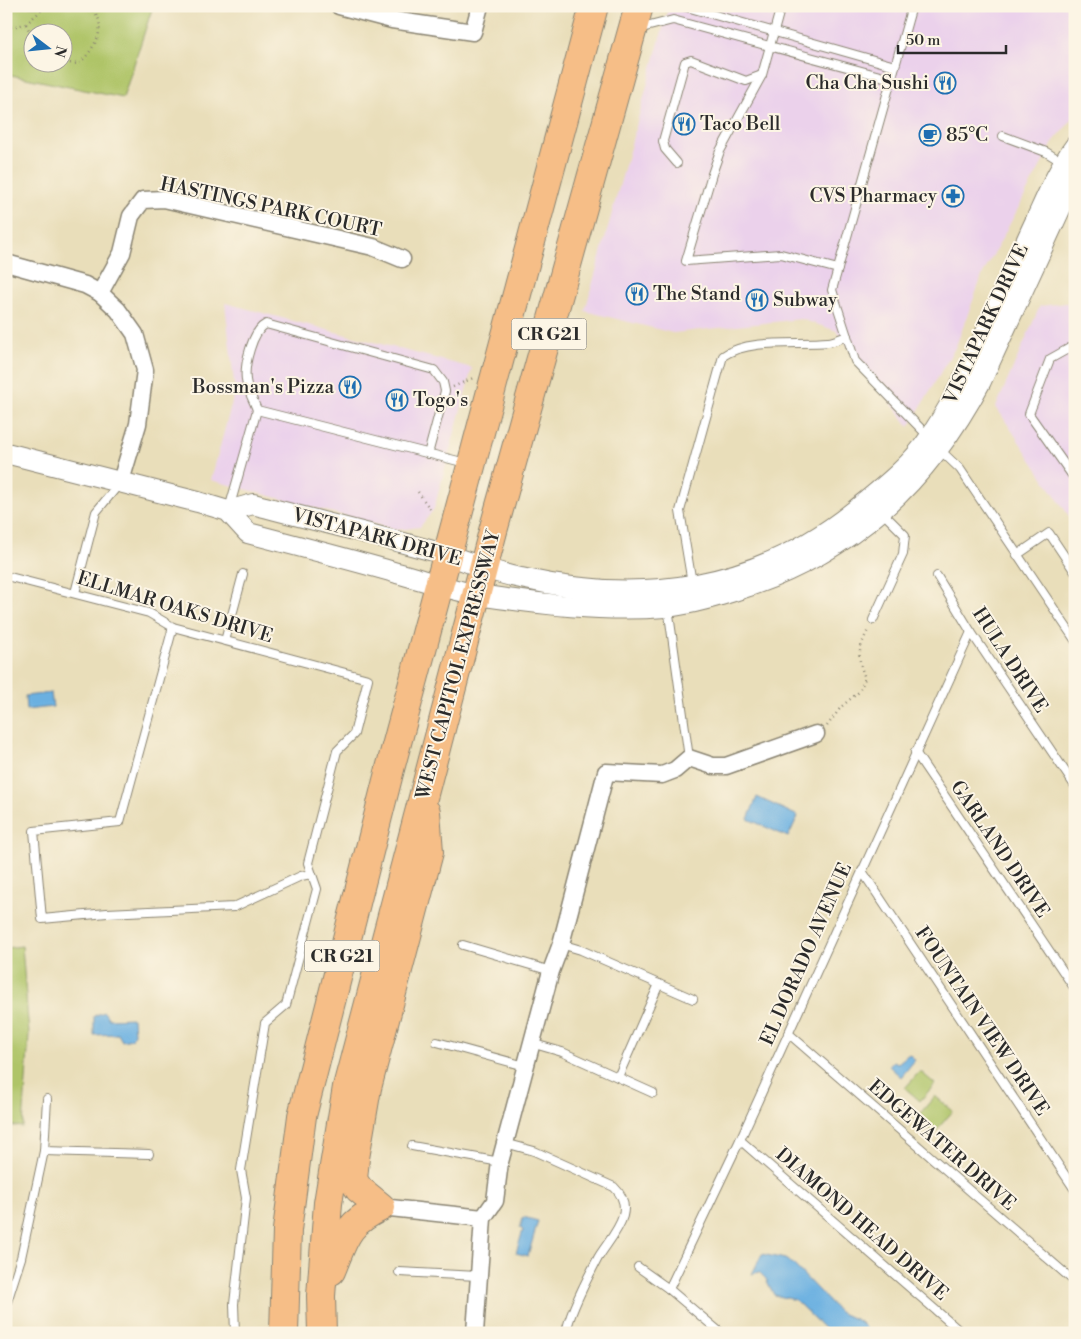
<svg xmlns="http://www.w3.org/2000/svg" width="1081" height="1339" viewBox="0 0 1081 1339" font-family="'Libre Bodoni',serif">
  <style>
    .built { fill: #ebd1eb }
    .green { fill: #afc468; stroke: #6d784a; fill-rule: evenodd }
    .water { fill: #6ab0e1; stroke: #4a6e86 }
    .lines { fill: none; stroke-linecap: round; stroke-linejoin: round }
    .service-casing { stroke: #8a8472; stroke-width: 10 }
    .minor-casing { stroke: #8a8472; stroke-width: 19 }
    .tertiary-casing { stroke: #8a8472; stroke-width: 22 }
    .trunk-casing { stroke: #8a8472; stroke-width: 30 }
    .path { stroke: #8a8472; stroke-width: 2.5; stroke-dasharray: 1 4; stroke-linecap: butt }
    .service { stroke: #fff; stroke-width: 8 }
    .minor { stroke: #fff; stroke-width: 16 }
    .tertiary { stroke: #fff; stroke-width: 20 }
    .trunk { stroke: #f6be87; stroke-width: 28 }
    .labels { text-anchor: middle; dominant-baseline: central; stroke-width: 4; stroke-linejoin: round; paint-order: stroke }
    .shield { fill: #fcf5e5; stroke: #6a6863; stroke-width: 1 }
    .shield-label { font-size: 18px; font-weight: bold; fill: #2b2b2b }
    .poi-label { font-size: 19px; fill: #2b2b2b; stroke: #fcf5e5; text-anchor: start }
    .street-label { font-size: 19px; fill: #2b2b2b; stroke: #fcf5e5 }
  </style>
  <rect width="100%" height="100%" fill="#fcf5e5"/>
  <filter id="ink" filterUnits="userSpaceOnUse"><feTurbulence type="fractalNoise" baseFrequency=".02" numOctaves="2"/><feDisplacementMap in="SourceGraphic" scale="10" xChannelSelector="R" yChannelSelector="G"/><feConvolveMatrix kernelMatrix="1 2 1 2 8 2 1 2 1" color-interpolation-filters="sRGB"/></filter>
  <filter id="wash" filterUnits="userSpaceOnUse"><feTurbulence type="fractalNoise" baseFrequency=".0096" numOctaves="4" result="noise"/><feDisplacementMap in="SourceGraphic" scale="20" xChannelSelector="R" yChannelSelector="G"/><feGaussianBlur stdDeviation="1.12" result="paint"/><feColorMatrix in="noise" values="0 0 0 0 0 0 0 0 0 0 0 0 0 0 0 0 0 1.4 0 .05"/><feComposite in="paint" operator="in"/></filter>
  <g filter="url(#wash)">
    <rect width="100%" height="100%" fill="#e9deba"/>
    <g class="built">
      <path d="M669,6H1075V116L1054,141L982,276L956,346L909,427L837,331L801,319L673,333L585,311Z"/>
      <path d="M1075,302V525L996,407L1040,306Z"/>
      <path d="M225,303L472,368L434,509L420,527L397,530L211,480L235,391Z"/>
    </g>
    <g class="green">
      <path d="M6,6H153L123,98L6,74ZM32,32H62V62H32Z"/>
      <path d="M22,946L29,1034L23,1127L6,1125V948Z"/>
      <path d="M920,1071L935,1084L920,1101L905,1088Z"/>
      <path d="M935,1096L953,1111L934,1133L916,1118Z"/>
    </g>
    <g class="water">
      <path d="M51,693L53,707L26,710L25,696Z"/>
      <path d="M757,797L798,816L788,837L748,819Z"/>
      <path d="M104,1012L109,1019L133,1018L134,1033L132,1039L122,1041L118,1034L94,1035V1016Z"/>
      <path d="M909,1054L915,1060L901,1077L889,1066L893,1061L898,1063Z"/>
      <path d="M523,1217L538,1221L528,1256L516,1253L523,1230L520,1228Z"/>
      <path d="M762,1254L785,1259L794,1265L839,1312L859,1321L871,1333H829L795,1300L774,1295L766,1279L759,1272L752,1274Z"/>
    </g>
  </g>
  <g filter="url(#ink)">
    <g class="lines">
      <g class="service-casing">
        <g id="service">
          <path d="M683,6L895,66"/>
          <path d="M781,6L762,75L720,151L712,174L686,261L781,254L838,269"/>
          <path d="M912,6L832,290L855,361L929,437"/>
          <path d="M638,29L673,20L891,79"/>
          <path d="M1003,136L1046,152L1062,162"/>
          <path d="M677,163L665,149L663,141L685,62L691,60L746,81L762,75"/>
          <path d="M1075,345L1050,359L1029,414L1072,475L1075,474"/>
          <path d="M257,410C254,401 247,390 246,380C244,365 252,331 266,324L434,370L443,382L445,391L428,454"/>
          <path d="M938,448L960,469L1075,640"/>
          <path d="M229,509L257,410L466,463"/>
          <path d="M1017,555L1049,533L1075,572"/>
          <path d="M6,576L149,613L173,627L368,679L354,734L337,751L308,863L317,889L286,1005L265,1023L241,1170L246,1198L234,1304L235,1333"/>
          <path d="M937,576L971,632L1075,786"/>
          <path d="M692,583L680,511L723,356C749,338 798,345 828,342C834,342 841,338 847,336"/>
          <path d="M75,593L96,512L120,483"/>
          <path d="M668,607L689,758"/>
          <path d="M873,620L903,554L905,535L882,512"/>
          <path d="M173,627L120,822L34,831L42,919L107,913L234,907L301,876L311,874"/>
          <path d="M225,641L243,574"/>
          <path d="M915,752L1075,989"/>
          <path d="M862,871L1075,1190"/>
          <path d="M561,944L581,950L693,999"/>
          <path d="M463,945L551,971"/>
          <path d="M788,1033L1075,1282"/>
          <path d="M437,1042L525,1066"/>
          <path d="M531,1043L562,1052L653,1093"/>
          <path d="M618,1077L659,984"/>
          <path d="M740,1140L962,1333"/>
          <path d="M505,1143L534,1151L614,1187C639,1211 611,1236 598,1258C589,1275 569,1314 566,1333"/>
          <path d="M412,1146L500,1162"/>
          <path d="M44,1151L149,1154"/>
          <path d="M638,1267L669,1289L721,1333"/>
          <path d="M399,1272L478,1276"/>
          <path d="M669,1289L740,1140L971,632"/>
          <path d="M6,1305L21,1258L44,1151L47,1099"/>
        </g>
      </g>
      <g class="minor-casing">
        <g id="minor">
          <path d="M339,6L392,20L473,32L480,6"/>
          <path d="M6,263L85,285L100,293L118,310L135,334L145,370L138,424L121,481"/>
          <path d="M100,293L122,253L131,216L143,200L164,199L373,247L402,259"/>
          <path d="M381,1207L483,1218"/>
          <path d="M475,1333L483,1218L495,1201L500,1162L551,971L561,944L606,772L662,775L675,770L689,758L713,766H726L816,734"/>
        </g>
      </g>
      <g class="tertiary-casing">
        <g id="tertiary">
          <path d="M6,453L198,502L228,511L248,533C298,546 348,559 397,573C424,580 451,590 478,595C539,604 603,612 665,607C688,605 712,598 734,591C848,556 926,485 981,381L1075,177"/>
          <path d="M228,511L253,504C317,521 381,536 444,554C470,562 494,573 521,578C640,605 756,590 854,511C881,489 910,467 930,437C974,371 1001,294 1035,222C1047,196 1058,169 1075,146"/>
        </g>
      </g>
      <g class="trunk-casing">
        <g id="trunk">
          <path d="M331,1271C345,1237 346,1224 381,1207L359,1189L353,1180L355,1158L367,1088L429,852L426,812"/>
          <path d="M284,1333L287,1230L302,1116L390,769L594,6"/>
          <path d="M322,1333L321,1296L328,1203L347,1087L493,531L639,6"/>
        </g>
      </g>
      <g class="path">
        <path d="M26,24L32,36"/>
        <path d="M6,28L26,24L46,6"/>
        <path d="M55,62L79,64C94,49 112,23 88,6"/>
        <path d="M453,387L473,378"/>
        <path d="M418,492L430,509"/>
        <path d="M827,726L841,707L860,691L865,678C856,655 859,649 869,628"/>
      </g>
      <use href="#service" class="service"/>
      <use href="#minor" class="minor"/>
      <use href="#tertiary" class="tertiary"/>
      <use href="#trunk" class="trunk"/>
    </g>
  </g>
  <defs>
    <g id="restaurant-ring" transform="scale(1.125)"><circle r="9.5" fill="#fcf5e5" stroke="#1f6fb2" stroke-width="1.5"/><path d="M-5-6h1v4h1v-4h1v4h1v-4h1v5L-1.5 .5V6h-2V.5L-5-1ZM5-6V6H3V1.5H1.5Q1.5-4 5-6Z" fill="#1f6fb2"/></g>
    <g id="cafe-ring" transform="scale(1.125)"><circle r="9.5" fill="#fcf5e5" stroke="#1f6fb2" stroke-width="1.5"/><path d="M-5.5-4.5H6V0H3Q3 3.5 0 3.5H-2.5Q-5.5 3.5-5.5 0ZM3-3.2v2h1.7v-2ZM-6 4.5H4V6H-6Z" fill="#1f6fb2"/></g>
    <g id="pharmacy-ring" transform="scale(1.125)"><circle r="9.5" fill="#fcf5e5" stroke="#1f6fb2" stroke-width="1.5"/><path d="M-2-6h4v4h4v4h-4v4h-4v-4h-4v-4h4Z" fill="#1f6fb2"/></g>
  </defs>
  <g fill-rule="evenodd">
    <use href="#restaurant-ring" x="945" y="83"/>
    <use href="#restaurant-ring" x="684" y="124"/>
    <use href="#cafe-ring" x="930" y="135"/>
    <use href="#pharmacy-ring" x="953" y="196"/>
    <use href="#restaurant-ring" x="637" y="294"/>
    <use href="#restaurant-ring" x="757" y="300"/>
    <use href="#restaurant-ring" x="350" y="387"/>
    <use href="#restaurant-ring" x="397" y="400"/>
  </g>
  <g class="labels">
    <g class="shield">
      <rect x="511.5" y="318.5" width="75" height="31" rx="4"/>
      <rect x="304.5" y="940.5" width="75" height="31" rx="4"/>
    </g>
    <g class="shield-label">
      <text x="549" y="334">CR G21</text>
      <text x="342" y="956">CR G21</text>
    </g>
    <g class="poi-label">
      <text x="929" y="83" text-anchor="end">Cha Cha Sushi</text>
      <text x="700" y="124">Taco Bell</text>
      <text x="946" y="135">85°C</text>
      <text x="937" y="196" text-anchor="end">CVS Pharmacy</text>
      <text x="653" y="294">The Stand</text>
      <text x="773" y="300">Subway</text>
      <text x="334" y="387" text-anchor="end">Bossman's Pizza</text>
      <text x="413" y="400">Togo's</text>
    </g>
    <g class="street-label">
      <text transform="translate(271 207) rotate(12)">HASTINGS PARK COURT</text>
      <text transform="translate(986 324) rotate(-65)">VISTAPARK DRIVE</text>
      <text transform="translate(377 537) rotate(15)">VISTAPARK DRIVE</text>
      <text transform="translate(175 607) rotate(17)">ELLMAR OAKS DRIVE</text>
      <text transform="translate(1010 660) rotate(57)">HULA DRIVE</text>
      <text transform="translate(458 665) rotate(-75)">WEST CAPITOL EXPRESSWAY</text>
      <text transform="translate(1000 849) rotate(56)">GARLAND DRIVE</text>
      <text transform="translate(806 954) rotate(-66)">EL DORADO AVENUE</text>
      <text transform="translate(982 1021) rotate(56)">FOUNTAIN VIEW DRIVE</text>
      <text transform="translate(942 1145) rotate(41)">EDGEWATER DRIVE</text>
      <text transform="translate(862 1224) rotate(41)">DIAMOND HEAD DRIVE</text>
    </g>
  </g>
  <rect width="1081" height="1339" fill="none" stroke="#fcf5e5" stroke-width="25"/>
  <g transform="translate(48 48) rotate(106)"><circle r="24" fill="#fcf5e5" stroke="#a8a49b"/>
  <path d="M0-4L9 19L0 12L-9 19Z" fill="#1f6fb2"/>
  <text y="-8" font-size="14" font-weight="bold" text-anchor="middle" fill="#2b2b2b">N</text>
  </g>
  <path d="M898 45v8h108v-8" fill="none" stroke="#2b2b2b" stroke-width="2.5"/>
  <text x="906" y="45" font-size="15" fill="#2b2b2b" stroke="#fcf5e5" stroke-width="4" paint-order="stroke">50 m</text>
</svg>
